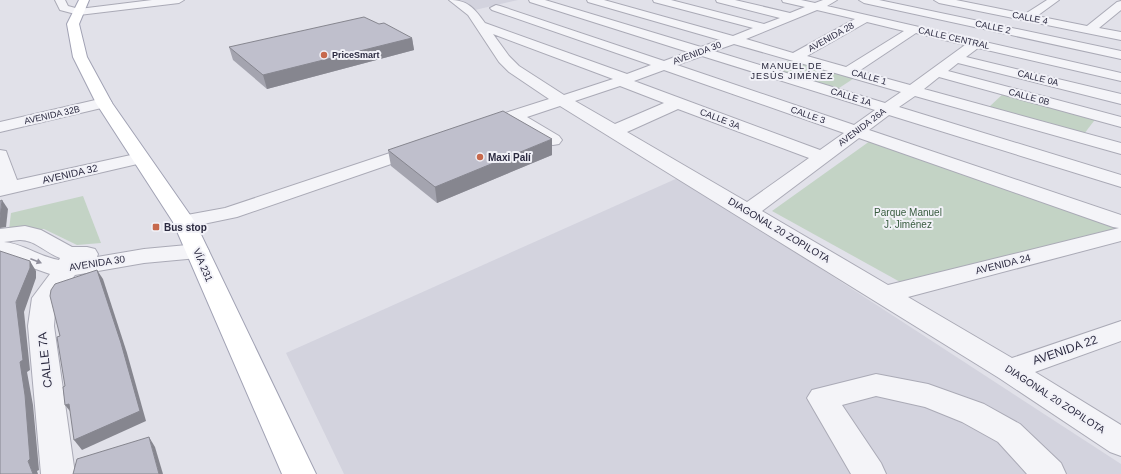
<svg xmlns="http://www.w3.org/2000/svg" width="1121" height="474" viewBox="0 0 1121 474" font-family="Arial,sans-serif">
  <style>
    .built { fill: #d3d3de }
    .green { fill: #c3d3c5 }
    .lines { fill: none; stroke-linecap: round; stroke-linejoin: round }
    .minor-casing { stroke: #aaaab6; stroke-width: 2 }
    .major-casing { stroke: #a1a2b4; stroke-width: 2 }
    .minor { fill: #f4f4f8; fill-rule: evenodd }
    .major { fill: #fff; fill-rule: evenodd }
    .wall { fill: #a4a4af }
    .shaded-wall { fill: #86868f }
    .building { fill: #bfbfcc; stroke: #86868f }
    .oneway { fill: #908f9c }
    .poi-dot { fill: #c7694d; stroke: #f1f1f7; stroke-width: 1.5 }
    .labels { text-anchor: middle; dominant-baseline: central; stroke-width: 4; stroke-linejoin: round; paint-order: stroke }
    .far-street-label { font-size: 9px; fill: #2b2a40; stroke: #f1f1f7 }
    .far-poi-label { font-size: 9px; font-weight: bold; fill: #2b2a40; stroke: #f1f1f7; text-anchor: start }
    .far-neighbourhood-label { font-size: 9px; letter-spacing: 1px; fill: #1d1c31; stroke: #f1f1f7 }
    .poi-label { font-size: 10px; font-weight: bold; fill: #2b2a40; stroke: #f1f1f7; text-anchor: start }
    .street-label { font-size: 10px; fill: #2b2a40; stroke: #f1f1f7 }
    .park-label { font-size: 10px; fill: #385b3f; stroke: #f1f1f7 }
    .near-street-label { font-size: 12px; fill: #2b2a40; stroke: #f1f1f7 }
  </style>
  <rect width="100%" height="100%" fill="#e1e1e9"/>
  <g class="built">
    <path d="M460,0H518L475,10Z"/>
    <path d="M680,177L1121,464V474H344L286,353Z"/>
  </g>
  <g class="green">
    <path d="M795,57L859,75L836,90L770,70Z"/>
    <path d="M1005,92L1097,117L1084,134L988,108Z"/>
    <path d="M870,141L1121,226V230L902,283L772,211Z"/>
    <path d="M83,196L101,243L77,245L44,229L9,230L11,213Z"/>
  </g>
  <g class="lines">
    <g class="minor-casing">
      <g id="minor">
        <path d="M55,0H65L68,6L79,9L152,0H184L179,3L79,15L60,10Z"/>
        <path d="M449,0C468,0 474,8 485,23L627,74L651,65L492,10L490,8L496,5L500,6L664,61L688,52L530,2L529,0H545L701,47L720,40L588,2L587,0H604L733,36L753,28L654,2L653,0H671L764,24L780,18L717,2L716,0H735L790,13L805,7L783,2L782,0H801L815,3L823,0H837L827,6L1121,73V81L978,48L966,57L1121,94V104L958,63L948,71L1121,117V127L939,77L924,89L1121,143V154L915,96L899,107L1121,175V187L889,115L869,130L1121,215V241L908,297L1012,358L1121,321V341L1035,372L1121,425V456L1110,452L999,378L560,106L527,117L559,136L562,140L559,144L553,145L547,144L512,122L483,131L477,130L475,126L477,122L549,99L509,72L499,62L468,15ZM817,10L855,19L793,53L746,39ZM867,22L904,31L846,67L807,56ZM916,33L965,45L910,85L859,71ZM493,34L613,79L564,95L519,66L509,56ZM734,44L901,92L885,103L714,51ZM702,56L875,110L854,125L677,65ZM664,70L844,133L820,150L634,81ZM620,86L664,103L615,124L575,101ZM678,109L809,158L747,202L627,132ZM859,138L1113,227L1119,228L888,285L762,211Z"/>
        <path d="M859,0H879L1121,51V59L864,3Z"/>
        <path d="M934,0H956L1025,14L1047,0H1059L1037,16L1087,26L1117,2L1121,1V10L1099,28L1121,32V40L939,3Z"/>
        <path d="M104,98L110,100L112,103L110,106L0,132V122Z"/>
        <path d="M417,144L423,145L426,149L423,153L237,217L184,228L176,227L173,222L176,217L225,208Z"/>
        <path d="M0,150L6,151L17,180L140,153L146,154L149,158L146,162L0,196Z"/>
        <path d="M25,226L41,230L72,247H87L95,249L98,254L97,257L144,249L198,244L206,246L209,251L206,256L198,258L144,263L75,275L56,299L54,326L75,474H41L28,326L32,298L50,274L30,267L8,256H0V229ZM19,240C34,239 46,253 60,258L59,260C40,257 24,244 4,242Z"/>
        <path d="M876,374L928,384L984,404L1020,424L1061,463L1066,474H1027L998,442L962,422L925,407L876,396L842,405L881,463L886,474H851L807,398L812,390Z"/>
      </g>
    </g>
    <g class="major-casing">
      <path id="major" d="M79,0H89L79,24L87,57L112,103L195,222L316,474H282L173,222L96,103L73,57L67,24Z"/>
    </g>
    <use href="#minor" class="minor"/>
    <use href="#major" class="major"/>
  </g>
  <g class="wall">
    <path d="M412,38L414,50L267,89L233,60L229,47Z"/>
    <path d="M388,150L552,155L437,203L391,166Z"/>
  </g>
  <g class="shaded-wall">
    <path d="M412,38L414,50L267,89L263,75Z"/>
    <path d="M552,139V155L437,203L435,187Z"/>
    <path d="M2,200L8,209L6,227L0,228V218Z"/>
    <path d="M30,261L36,271V278L24,312L30,370L27,372L33,405L39,470L37,471L38,474H33L28,461L20,362L16,302Z"/>
    <path d="M97,270L103,279L127,353L146,421L82,450L74,440Z"/>
    <path d="M69,404L73,415L65,405Z"/>
    <path d="M149,437L155,447L163,474H159Z"/>
  </g>
  <g class="building">
    <path d="M364,17L379,24L384,23L412,38L263,75L229,47Z"/>
    <path d="M503,111L552,139L435,187L388,150Z"/>
    <path d="M2,200L0,218V201Z"/>
    <path d="M0,251L30,261V268L16,302L23,360L20,362L25,395L30,459L28,461L33,474H0Z"/>
    <path d="M97,270L121,343L140,411L74,440L69,404L65,405L63,387L65,386L57,337L60,336L50,296L51,290L55,284Z"/>
    <path d="M149,437L159,474H73L77,459Z"/>
  </g>
  <defs><path id="oneway-solid" d="M-6-.8H1V-3.2L6.5 0L1 3.2V.8H-6Z"/></defs>
  <use class="oneway" href="#oneway-solid" transform="translate(36 261) rotate(21)"/>
  <g class="poi-dot">
    <circle cx="324" cy="55" r="4"/>
    <circle cx="480" cy="157" r="4"/>
    <rect x="152" y="223" width="8" height="8" rx="2"/>
  </g>
  <g class="labels">
    <g class="far-street-label">
      <text transform="translate(1030 18) rotate(11)">CALLE 4</text>
      <text transform="translate(993 27) rotate(12)">CALLE 2</text>
      <text transform="translate(831 37) rotate(-29)">AVENIDA 28</text>
      <text transform="translate(954 38) rotate(13)">CALLE CENTRAL</text>
      <text transform="translate(697 53) rotate(-20)">AVENIDA 30</text>
      <text transform="translate(869 77) rotate(16)">CALLE 1</text>
      <text transform="translate(1038 78) rotate(14)">CALLE 0A</text>
      <text transform="translate(851 97) rotate(17)">CALLE 1A</text>
      <text transform="translate(1029 97) rotate(15)">CALLE 0B</text>
      <text transform="translate(52 115) rotate(-13)">AVENIDA 32B</text>
      <text transform="translate(808 115) rotate(19)">CALLE 3</text>
      <text transform="translate(720 119) rotate(21)">CALLE 3A</text>
      <text transform="translate(862 127) rotate(-37)">AVENIDA 26A</text>
    </g>
    <g class="far-poi-label">
      <text x="332" y="55">PriceSmart</text>
    </g>
    <g class="far-neighbourhood-label">
      <text x="792" y="66">MANUEL DE<tspan x="792" dy="10">JESÚS JIMÉNEZ</tspan></text>
    </g>
    <g class="poi-label">
      <text x="488" y="157">Maxi Palí</text>
      <text x="164" y="227">Bus stop</text>
    </g>
    <g class="street-label">
      <text transform="translate(70 174) rotate(-13)">AVENIDA 32</text>
      <text transform="translate(779 230) rotate(31)">DIAGONAL 20 ZOPILOTA</text>
      <text transform="translate(97 263) rotate(-9)">AVENIDA 30</text>
      <text transform="translate(1003 264) rotate(-14)">AVENIDA 24</text>
      <text transform="translate(203 265) rotate(67)">VÍA 231</text>
      <text transform="translate(1055 399) rotate(33)">DIAGONAL 20 ZOPILOTA</text>
    </g>
    <g class="park-label">
      <text x="908" y="212">Parque Manuel<tspan x="908" dy="12">J. Jiménez</tspan></text>
    </g>
    <g class="near-street-label">
      <text transform="translate(1065 350) rotate(-19)">AVENIDA 22</text>
      <text transform="translate(45 360) rotate(-96)">CALLE 7A</text>
    </g>
  </g>
</svg>
